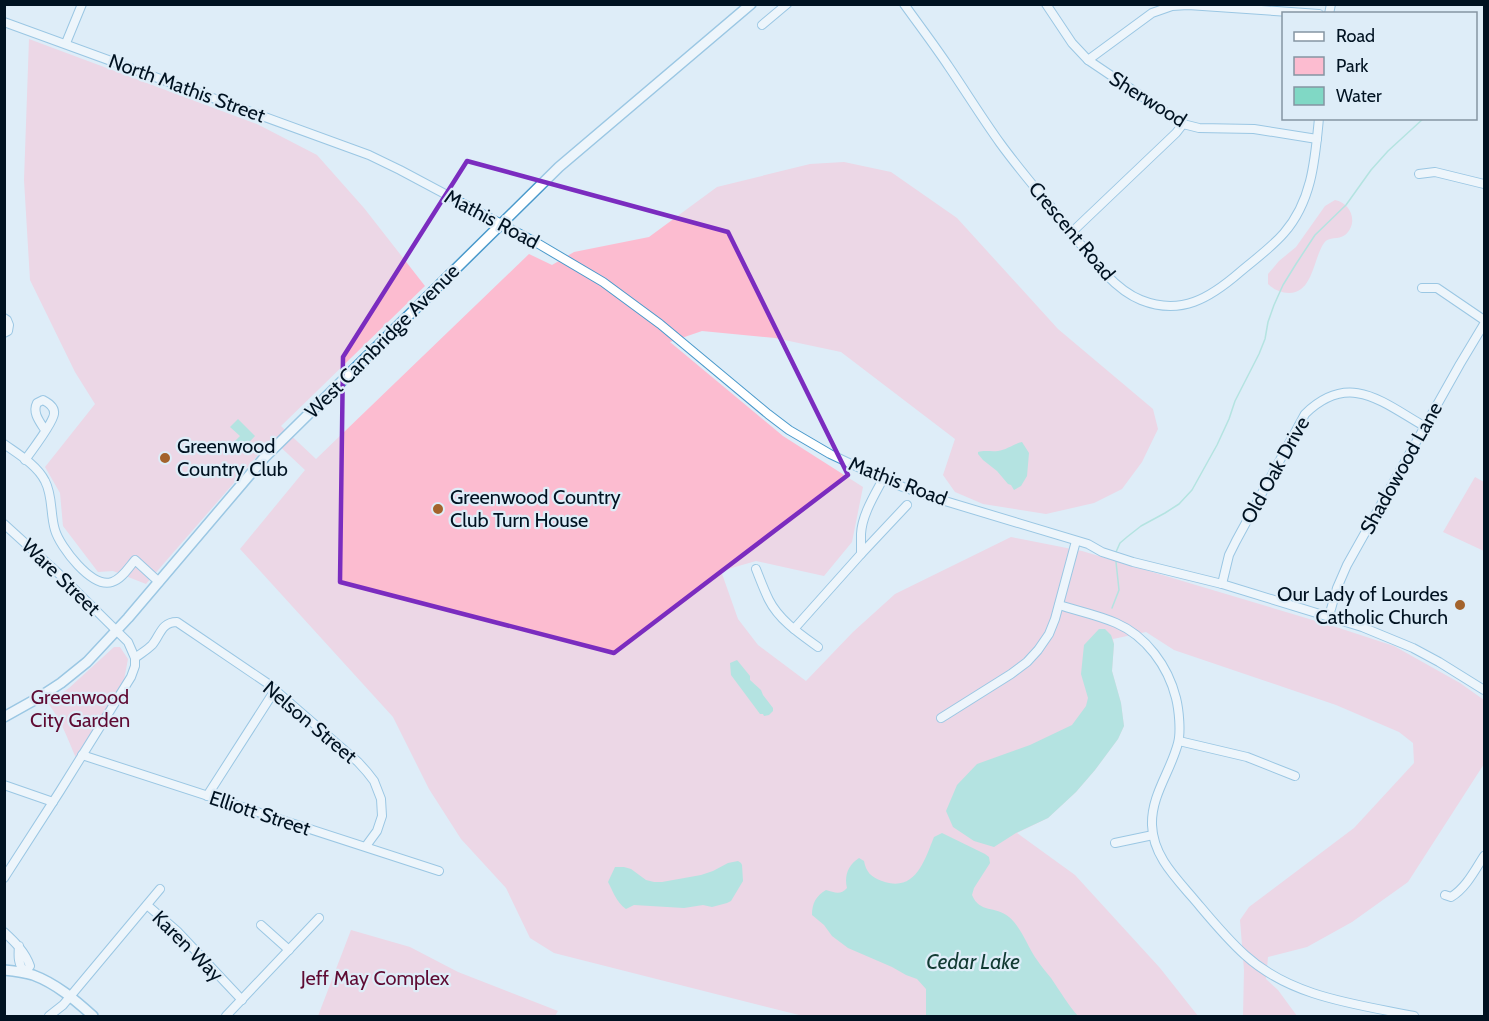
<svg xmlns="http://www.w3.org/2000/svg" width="1489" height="1021" viewBox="0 0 1489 1021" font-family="Cabin,sans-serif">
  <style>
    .green { fill: #fcbcd0 }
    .water { fill: #80d8c5 }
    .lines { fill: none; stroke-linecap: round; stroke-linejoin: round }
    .stream { stroke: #80d8c5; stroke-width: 1.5 }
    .minor-casing { stroke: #4999cb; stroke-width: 10 }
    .major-casing { stroke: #4999cb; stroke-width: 12 }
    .minor { stroke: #fff; stroke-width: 8 }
    .major { stroke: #fff; stroke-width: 9 }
    .marked { fill: none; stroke: #7b2cbf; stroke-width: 4.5; stroke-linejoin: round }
    .poi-dot { fill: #a3632c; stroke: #deedf8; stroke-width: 2 }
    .labels { text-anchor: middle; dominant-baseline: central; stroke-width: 4.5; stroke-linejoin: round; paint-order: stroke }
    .street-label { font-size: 20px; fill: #001221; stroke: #deedf8 }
    .poi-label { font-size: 20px; fill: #001221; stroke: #deedf8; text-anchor: start }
    .park-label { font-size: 20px; fill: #5f0b33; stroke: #deedf8 }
    .water-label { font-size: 21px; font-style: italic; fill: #123b34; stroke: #deedf8 }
  </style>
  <rect width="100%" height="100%" fill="#deedf8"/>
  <g class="green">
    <path d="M29,39L257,124L317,155L364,208L425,286L281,426L316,459L529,254L552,265L574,252L649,237L717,187L810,164L844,162L891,172L957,218L1058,329L1153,409L1158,429L1142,462L1122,489L1094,503L1046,514L983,504L955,492L943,475L955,439L841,352L775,338L702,331L670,342L783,436L863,487L852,542L824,576L756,561L721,571L738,619L758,645L806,681L853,632L895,594L1011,537L1082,551L1336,627L1394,646L1460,683L1484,700V764L1408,882L1352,922L1307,947L1268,957L1266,979L1278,990L1297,1016H1243L1244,970L1240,920L1249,907L1354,828L1414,763L1413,743L1399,732L1336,705L1174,650L1146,632L1113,639L1114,644L1112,671L1121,703L1124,726L1118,739L1095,770L1076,792L1048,818L1017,833L1075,875L1160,968L1198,1016H803L554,953L530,938L506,888L461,839L429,789L393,717L240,549L305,470L272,439L146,584L113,571L98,572L63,526L60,493L45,467L95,404L75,372L30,280L24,180Z"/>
    <path d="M1335,200C1351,203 1359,223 1345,235C1338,240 1329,236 1324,243C1313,259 1313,293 1289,293C1281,293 1274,290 1268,284V274L1279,261L1296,247L1325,206Z"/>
    <path d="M1475,477L1484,482V551L1443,532Z"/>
    <path d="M114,647H120L128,659L124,680L76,758C67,737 62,722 48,703L69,688Z"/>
    <path d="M351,930L410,947L458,972L558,1011L555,1016H318Z"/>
  </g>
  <g class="water">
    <path d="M238,419L255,436L240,452L232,444L240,436L230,427Z"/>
    <path d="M1022,442L1029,453L1027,476L1021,486L1014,490L1011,485L1008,484L997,471L983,460L978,454V452C985,450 991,452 998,451C1006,450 1013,444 1022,442Z"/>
    <path d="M1099,629H1105L1111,635L1114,644L1112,671L1121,703L1124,726L1118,739L1095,770L1076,792L1048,818L1016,833L994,847L974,841L953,827L946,811L957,785L977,764L1030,745L1072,725L1086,706L1088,698L1081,674L1084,645Z"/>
    <path d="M737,660L750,676V680L761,690L763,695L773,708V711L769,715L764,716L763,714H760L731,675L730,663Z"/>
    <path d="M942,833L985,854L989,857L990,863L974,888L972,895C980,914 995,905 1009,917C1022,928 1027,946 1037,960C1041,966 1046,972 1051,978C1060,991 1068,1005 1078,1016H926V989L917,979L906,975L892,967L848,948L832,936L824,925L812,915C812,903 816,896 826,890C834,892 840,896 847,888C844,876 848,865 859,858L864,861C866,872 871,877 882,881C915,893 924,862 934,837Z"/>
    <path d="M738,861L741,863L742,865L743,881L731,901L727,903L712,907L703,905L684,908L634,905L626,909C616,902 613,891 608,882L615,867H624L631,869L646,880L654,882H662L701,875L713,871L728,863Z"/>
  </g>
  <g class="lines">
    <g class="stream">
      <path d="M1116,552L1120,543L1127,537L1141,526L1165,513L1179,504L1192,490L1217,445L1229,419L1235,401L1259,354L1265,339L1268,322L1274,305L1283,285L1296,264L1315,235L1346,205L1371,170L1388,151L1424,118"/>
      <path d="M1112,608L1119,590L1116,562"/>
    </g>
    <g class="minor-casing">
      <g id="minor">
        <path d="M904,4C919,25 935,46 949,67C966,92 982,118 1000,143C1021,172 1045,199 1068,228C1087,252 1112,289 1141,300C1181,316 1210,298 1240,272C1254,260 1271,248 1284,233C1312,201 1315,160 1319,118"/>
        <path d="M1046,4L1072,43L1088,60L1183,124L1199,128L1254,129L1317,139"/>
        <path d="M1329,14L1331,4"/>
        <path d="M4,22L369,155L400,170L537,243L603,282L660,324L768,414L789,430L830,454L883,479L903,487L935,498L1088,544L1102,552L1133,562L1222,584L1362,627L1413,648L1439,662L1484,690"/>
        <path d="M762,25L787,4"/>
        <path d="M66,43L82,4"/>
        <path d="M1088,60L1152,13L1172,6L1188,5L1319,14"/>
        <path d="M1419,174L1435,172L1484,184"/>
        <path d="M1072,232L1176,133L1183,124"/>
        <path d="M1422,288H1437L1484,320"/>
        <path d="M4,318L7,320L9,325L8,331L4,333"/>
        <path d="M4,444C18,454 37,465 45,481C53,496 50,514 55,530C60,547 92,589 112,582C122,579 129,567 135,560L159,582"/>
        <path d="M25,460C31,452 53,422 54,414C55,407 49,403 43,400L37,403C32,413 40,422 45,430"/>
        <path d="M4,524L59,574L128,642L135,658V666L131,677L60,791L4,878"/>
        <path d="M861,554L907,505"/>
        <path d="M756,569C760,579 764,590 769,600C779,620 800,634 818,647"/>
        <path d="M1222,584L1229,555L1236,541L1305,414C1349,371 1382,402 1424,426"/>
        <path d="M1059,605C1078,611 1098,615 1116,623C1146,636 1168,666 1176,698C1179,710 1181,732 1178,743C1171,771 1151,795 1152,825C1153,855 1174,876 1193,898C1210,918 1226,938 1245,955C1291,997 1355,1004 1414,1016"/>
        <path d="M1329,616L1337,588L1347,565L1460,364L1484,324"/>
        <path d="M794,629L861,554C861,548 861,541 861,534C862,515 874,496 883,479"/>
        <path d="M135,658C140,654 147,650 152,645C160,636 161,622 177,622L267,683L358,762L367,772L374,781L381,799L382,816L377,831L366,846"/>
        <path d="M941,718L1011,674L1027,662L1038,650L1049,634L1055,619L1076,541"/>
        <path d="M1179,741L1247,757L1295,776"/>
        <path d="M82,755L439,871"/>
        <path d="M4,785L53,802"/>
        <path d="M207,796L275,690"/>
        <path d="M1115,843L1153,835"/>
        <path d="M1445,895L1451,897C1466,888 1475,870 1484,856"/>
        <path d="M147,905L177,931L242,1000"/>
        <path d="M261,925L289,950"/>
        <path d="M4,932C15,942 25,952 30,966L25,973C18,964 18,957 19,946"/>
        <path d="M49,1016L63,1005L160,889"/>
        <path d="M226,1016L319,918"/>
      </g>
    </g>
    <g class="major-casing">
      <g id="major">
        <path d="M4,717L38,698L61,683L87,662L128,618L264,458L559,167L751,4"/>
        <path d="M4,970C14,971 24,972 33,975C57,984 75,1000 93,1016"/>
      </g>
    </g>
    <use href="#minor" class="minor"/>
    <use href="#major" class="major"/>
  </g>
  <path d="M0 0H1489V1021H0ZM467,161L728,232L848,475L614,653L340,582L343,357Z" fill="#deedf8" fill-opacity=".55" fill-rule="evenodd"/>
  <path class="marked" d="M467,161L728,232L848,475L614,653L340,582L343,357Z"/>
  <g class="poi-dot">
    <circle cx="165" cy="458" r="6"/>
    <circle cx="438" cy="509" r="6"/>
    <circle cx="1460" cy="605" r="6"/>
  </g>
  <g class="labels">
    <g class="street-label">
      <text transform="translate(187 88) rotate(20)">North Mathis Street</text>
      <text transform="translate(1148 99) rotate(32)">Sherwood</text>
      <text transform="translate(492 219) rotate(28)">Mathis Road</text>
      <text transform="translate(1072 231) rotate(50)">Crescent Road</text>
      <text transform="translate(382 341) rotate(-45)">West Cambridge Avenue</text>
      <text transform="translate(1401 468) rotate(-61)">Shadowood Lane</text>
      <text transform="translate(1275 470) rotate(-61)">Old Oak Drive</text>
      <text transform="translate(898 481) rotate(21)">Mathis Road</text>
      <text transform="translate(61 577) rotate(44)">Ware Street</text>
      <text transform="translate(310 722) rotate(40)">Nelson Street</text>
      <text transform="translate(260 813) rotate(18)">Elliott Street</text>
      <text transform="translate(188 946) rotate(45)">Karen Way</text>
    </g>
    <g class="poi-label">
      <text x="177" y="446">Greenwood<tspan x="177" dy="23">Country Club</tspan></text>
      <text x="450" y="497">Greenwood Country<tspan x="450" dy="23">Club Turn House</tspan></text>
      <text x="1448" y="594" text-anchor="end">Our Lady of Lourdes<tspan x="1448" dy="23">Catholic Church</tspan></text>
    </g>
    <g class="park-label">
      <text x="80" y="697">Greenwood<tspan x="80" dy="23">City Garden</tspan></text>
      <text x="375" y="978">Jeff May Complex</text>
    </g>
    <g class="water-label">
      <text x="973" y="961">Cedar Lake</text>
    </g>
  </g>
  <rect width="1489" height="1021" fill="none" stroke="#001221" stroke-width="12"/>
  <rect x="1282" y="12" width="195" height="108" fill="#deedf8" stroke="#8595a2" stroke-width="1.5"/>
  <rect x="1294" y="32" width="30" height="9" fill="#ffffff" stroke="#8595a2" stroke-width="1.5"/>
  <text x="1336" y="42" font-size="18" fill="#001221">Road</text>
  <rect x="1294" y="57" width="30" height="18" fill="#fcbcd0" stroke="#8595a2" stroke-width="1.5"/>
  <text x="1336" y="72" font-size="18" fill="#001221">Park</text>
  <rect x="1294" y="87" width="30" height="18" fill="#80d8c5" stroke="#8595a2" stroke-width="1.5"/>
  <text x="1336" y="102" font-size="18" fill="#001221">Water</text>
</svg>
